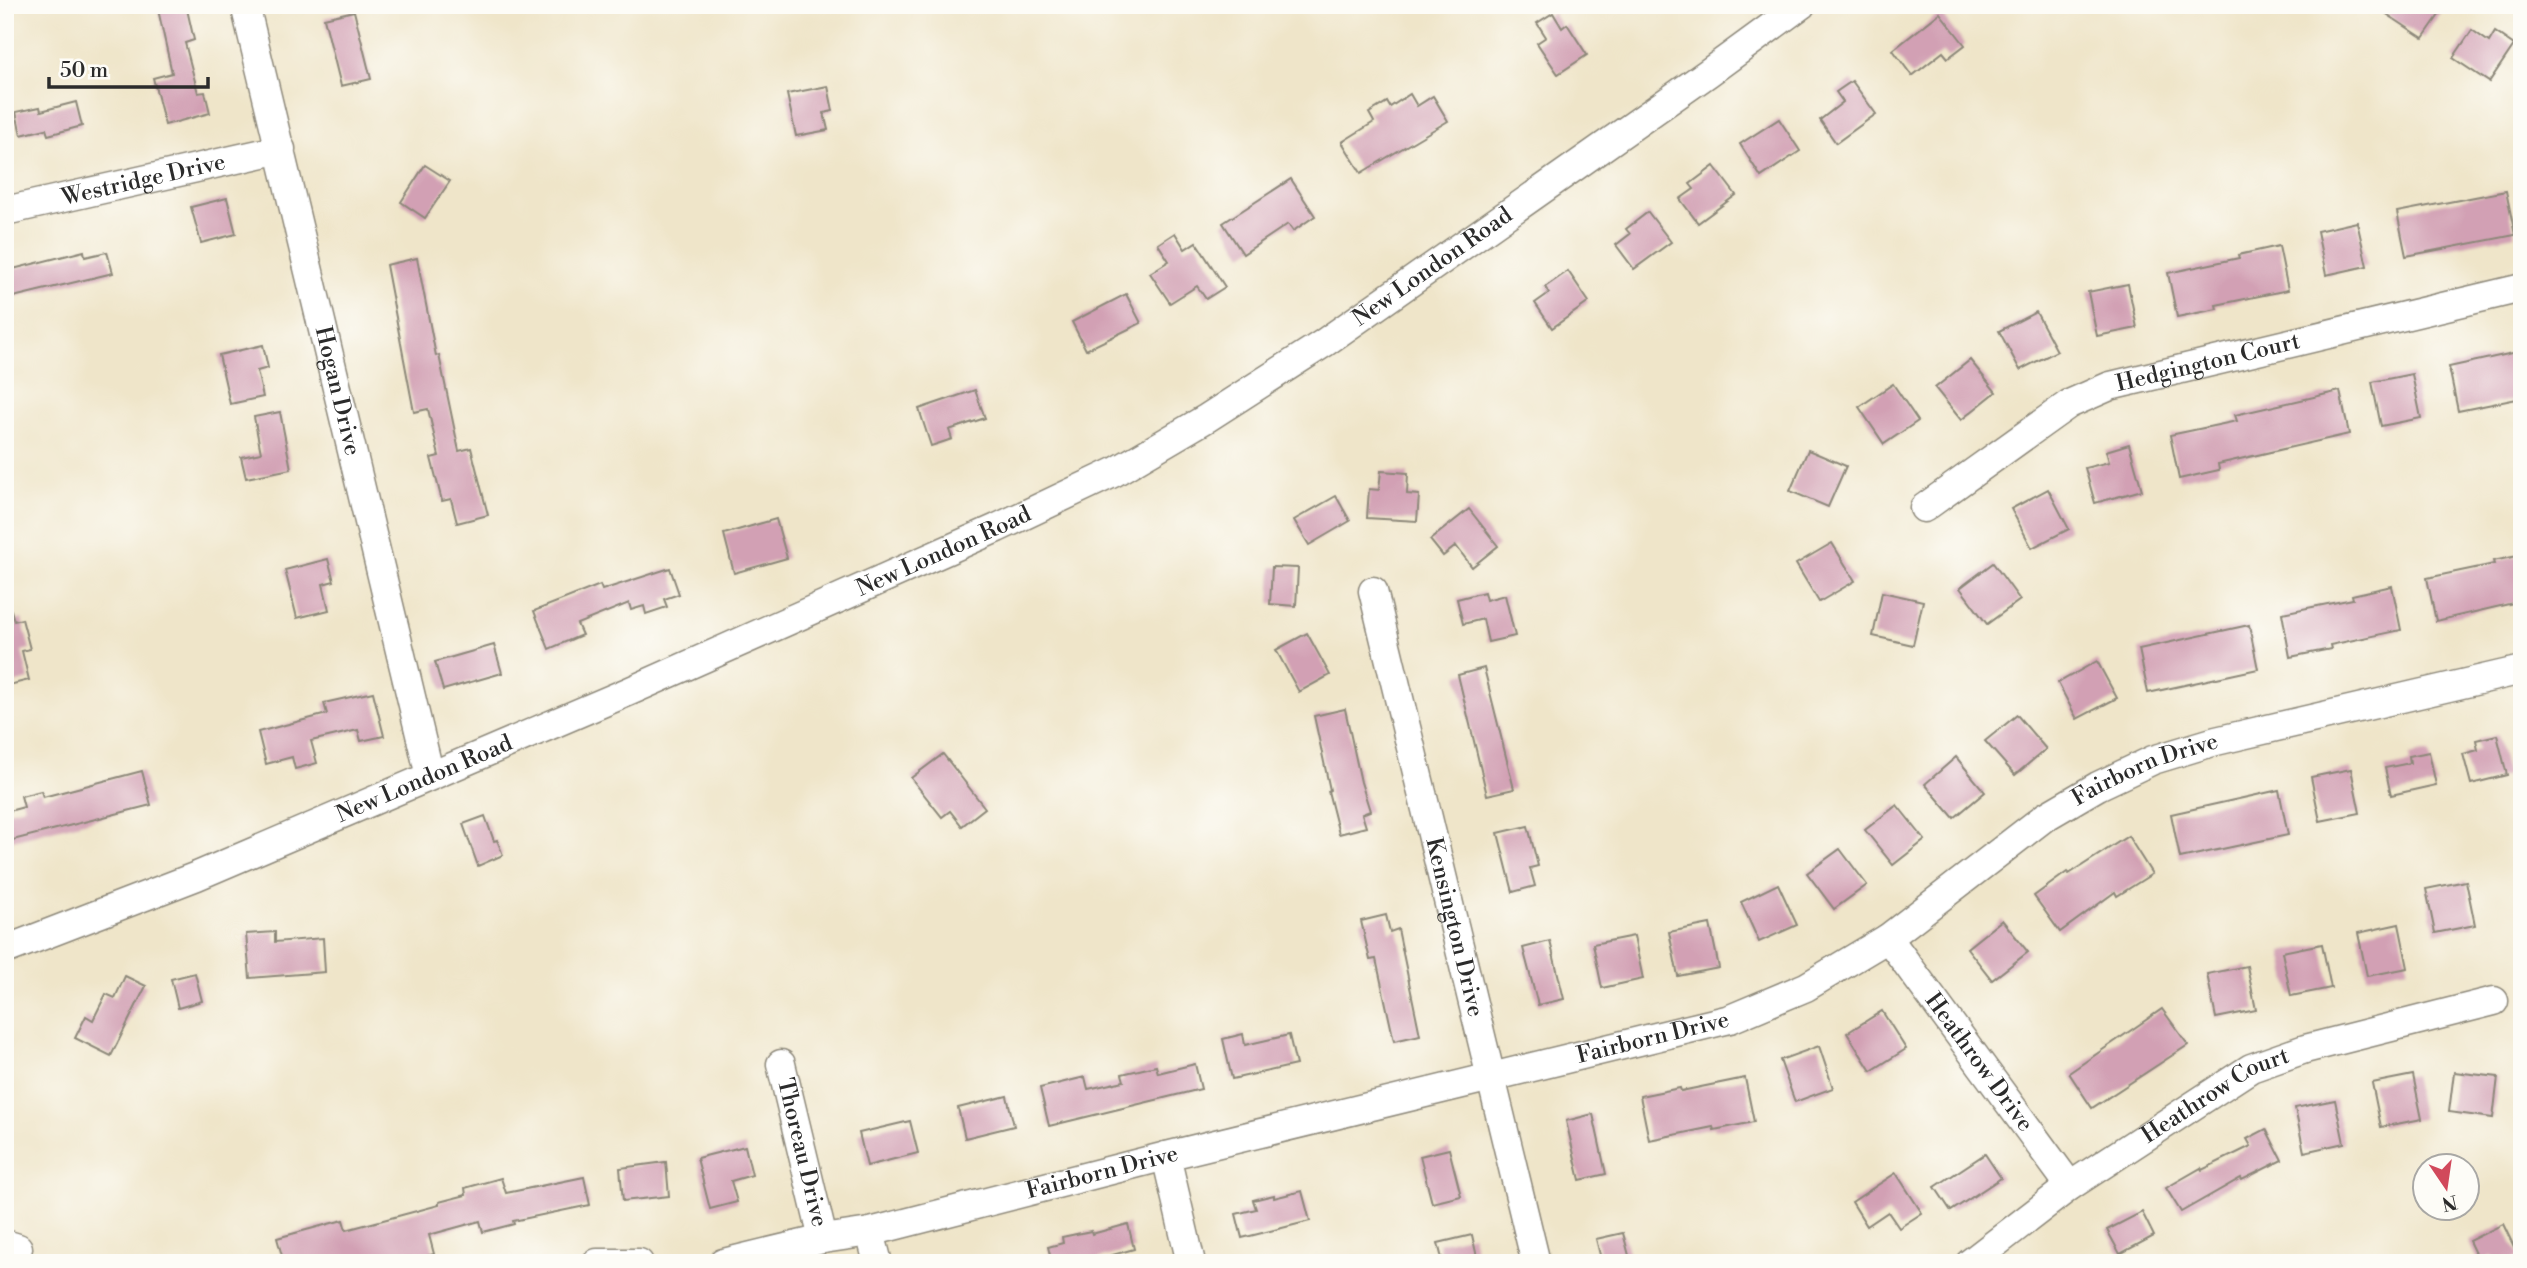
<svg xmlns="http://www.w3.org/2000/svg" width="2527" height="1268" viewBox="0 0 2527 1268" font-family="'Libre Bodoni',serif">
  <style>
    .building { fill: #d2a0b4 }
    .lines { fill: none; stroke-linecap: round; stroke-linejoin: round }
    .minor-casing { stroke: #8d887a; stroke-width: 31 }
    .minor { stroke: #fff; stroke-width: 28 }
    .labels { text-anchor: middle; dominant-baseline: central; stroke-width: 5; stroke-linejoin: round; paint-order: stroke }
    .street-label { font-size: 23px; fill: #2b2b2b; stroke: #fdfcf7 }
  </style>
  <rect width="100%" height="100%" fill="#fdfcf7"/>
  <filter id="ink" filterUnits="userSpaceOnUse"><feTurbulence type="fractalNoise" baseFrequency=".0143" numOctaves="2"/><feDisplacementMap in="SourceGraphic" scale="14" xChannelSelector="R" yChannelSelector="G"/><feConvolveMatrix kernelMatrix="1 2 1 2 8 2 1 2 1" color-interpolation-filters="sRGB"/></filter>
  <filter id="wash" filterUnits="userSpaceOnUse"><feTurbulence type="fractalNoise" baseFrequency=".00686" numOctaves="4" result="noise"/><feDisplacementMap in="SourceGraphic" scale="28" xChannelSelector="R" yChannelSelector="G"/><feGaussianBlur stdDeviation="1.57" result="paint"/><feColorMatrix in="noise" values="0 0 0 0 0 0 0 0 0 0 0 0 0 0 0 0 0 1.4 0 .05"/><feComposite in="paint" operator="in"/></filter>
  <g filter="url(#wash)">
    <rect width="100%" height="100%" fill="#efe5c9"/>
    <g id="blocks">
      <g class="building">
        <path d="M157,5H186L194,40L185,43L198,93L205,92L210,113L165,125L153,78L172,73Z"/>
        <path d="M2373,5H2446L2423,38Z"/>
        <path d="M354,11L371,79L341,86L324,18Z"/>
        <path d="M1553,13L1562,28L1567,24L1587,55L1558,74L1537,43L1546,37L1537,23Z"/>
        <path d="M1940,13L1965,45L1948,58L1943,52L1912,76L1893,50Z"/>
        <path d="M2472,30L2489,42L2495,32L2514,45L2489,82L2453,58Z"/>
        <path d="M1852,81L1876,114L1836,143L1820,120L1843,102L1836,92Z"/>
        <path d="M828,86L833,111L824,113L828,130L796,136L787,94Z"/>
        <path d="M1410,94L1417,106L1433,96L1448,121L1361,173L1342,142L1374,122L1369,113L1387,102L1390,107Z"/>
        <path d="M76,102L82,126L48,135L46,129L21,135L16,112L40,107L41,111Z"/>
        <path d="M1779,119L1800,151L1761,177L1740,144Z"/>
        <path d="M425,165L450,181L425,218L401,202Z"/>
        <path d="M1714,166L1736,195L1698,223L1680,199L1694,189L1690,184Z"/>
        <path d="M1291,179L1315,216L1293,231L1288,224L1243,254L1223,223Z"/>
        <path d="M2506,191L2515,235L2406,256L2397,212Z"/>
        <path d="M227,198L236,234L201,243L191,207Z"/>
        <path d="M1648,212L1671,242L1634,269L1616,245L1630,234L1626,229Z"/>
        <path d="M2357,222L2367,266L2326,275L2317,231Z"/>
        <path d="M1175,233L1185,249L1196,242L1225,287L1206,299L1197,286L1170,303L1150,273L1169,261L1158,244Z"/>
        <path d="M2279,246L2288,290L2216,305L2217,309L2177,317L2168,273L2239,258L2238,255Z"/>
        <path d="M84,251L85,257L107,252L113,273L5,299V271Z"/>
        <path d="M417,258L436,356L439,355L459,451L471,448L488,515L457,523L451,499L442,501L431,458L439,456L428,409L414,412L386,265Z"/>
        <path d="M1568,271L1589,302L1552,328L1535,303L1549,293L1545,287Z"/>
        <path d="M2128,284L2137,328L2097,336L2088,292Z"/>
        <path d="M1126,294L1141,323L1086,350L1072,322Z"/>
        <path d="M2036,312L2057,351L2020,370L1999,331Z"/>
        <path d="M263,345L268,368L257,371L263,397L230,404L219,355Z"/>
        <path d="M2522,351V398L2458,411L2449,367Z"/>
        <path d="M1970,360L1996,392L1961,420L1935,388Z"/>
        <path d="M2412,374L2421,418L2381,426L2372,382Z"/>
        <path d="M1893,384L1918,421L1884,444L1859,407Z"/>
        <path d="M975,390L985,418L949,430L952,439L931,446L919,409Z"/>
        <path d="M2340,391L2349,434L2218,464L2219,470L2179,479L2170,435L2237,421L2235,415Z"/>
        <path d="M280,412L291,469L246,478L241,457L261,453L254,417Z"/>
        <path d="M2129,444L2142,490L2095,503L2085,468L2109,462L2106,451Z"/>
        <path d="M1808,450L1846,466L1828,507L1790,491Z"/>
        <path d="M1381,471L1408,473L1407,494L1419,495L1417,521L1367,518L1369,489L1379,490Z"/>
        <path d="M2048,489L2069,529L2032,548L2011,509Z"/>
        <path d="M1336,496L1350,521L1309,545L1294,520Z"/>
        <path d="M1469,509L1498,546L1472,567L1456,546L1443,556L1430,540Z"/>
        <path d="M776,519L787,558L734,573L724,534Z"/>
        <path d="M1832,543L1855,581L1819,602L1796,564Z"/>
        <path d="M2522,555V601L2436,621L2427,578L2494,564L2493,561Z"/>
        <path d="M328,559L334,581L323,584L329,610L297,618L285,570Z"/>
        <path d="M1993,563L2020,600L1987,624L1960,588Z"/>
        <path d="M1272,567L1298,568L1296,606L1270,604Z"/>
        <path d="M670,568L679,594L664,599L667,607L646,614L644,606L631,610L629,603L577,624L582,635L549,649L534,611L600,585L602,590Z"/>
        <path d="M2392,586L2401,630L2330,645L2331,649L2290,657L2282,613L2353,599L2352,595Z"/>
        <path d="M1484,592L1486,600L1505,595L1515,636L1488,642L1483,619L1463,624L1457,599Z"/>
        <path d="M1882,592L1923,601L1913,645L1873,636Z"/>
        <path d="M5,610H11L14,621L22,619L30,649L22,651L29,680L5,686Z"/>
        <path d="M2249,625L2258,669L2148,693L2139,649Z"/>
        <path d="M1307,633L1330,675L1299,692L1276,650Z"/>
        <path d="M494,645L502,673L443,690L435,662Z"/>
        <path d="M2097,661L2117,698L2077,719L2058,683Z"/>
        <path d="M1484,668L1514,789L1487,795L1458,675Z"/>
        <path d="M373,692L384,736L361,741L358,730L311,741L317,763L295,769L292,757L266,764L258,732L327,714L324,703Z"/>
        <path d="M1345,709L1361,782L1370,811L1362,814L1366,827L1339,834L1328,791L1330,790L1314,716Z"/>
        <path d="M2017,715L2046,749L2015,775L1985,741Z"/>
        <path d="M2497,735L2507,775L2471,784L2463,754L2478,750L2476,740Z"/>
        <path d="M2429,752L2436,785L2391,795L2385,768L2410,763L2409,756Z"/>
        <path d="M943,754L985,808L962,826L950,811L942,817L911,778Z"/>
        <path d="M1956,757L1985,792L1954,818L1925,784Z"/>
        <path d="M2351,769L2360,813L2320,821L2311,777Z"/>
        <path d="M142,771L151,805L5,842V812L24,807L21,796L41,791L43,797Z"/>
        <path d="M2279,790L2288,835L2180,858L2171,814Z"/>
        <path d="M1897,805L1925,840L1893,865L1865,830Z"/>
        <path d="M485,816L494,841L497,840L503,855L478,866L463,824Z"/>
        <path d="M1528,826L1538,866L1530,868L1535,886L1513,892L1498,833Z"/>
        <path d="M2128,836L2152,874L2117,896L2115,892L2060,932L2034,896L2067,872L2069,874Z"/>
        <path d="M1840,849L1867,885L1834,909L1807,873Z"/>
        <path d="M2466,881L2475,925L2435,933L2426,889Z"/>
        <path d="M1778,884L1797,925L1759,942L1741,902Z"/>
        <path d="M1386,915L1390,932L1398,929L1420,1035L1394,1041L1376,959L1370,960L1361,921Z"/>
        <path d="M2002,920L2028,952L1992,980L1967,948Z"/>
        <path d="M1710,924L1719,968L1678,976L1669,932Z"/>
        <path d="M2399,924L2408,968L2367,976L2358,933Z"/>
        <path d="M275,932V942L323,938L325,972L250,978L246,934Z"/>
        <path d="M1634,936L1643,979L1602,988L1593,944Z"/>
        <path d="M1550,941L1564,999L1538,1005L1523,948Z"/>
        <path d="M2322,944L2331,988L2291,996L2282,952Z"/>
        <path d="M2247,966L2256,1010L2216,1018L2207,974Z"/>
        <path d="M195,973L202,1001L178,1008L171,979Z"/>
        <path d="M125,976L146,986L111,1056L75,1038L86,1016L93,1020L106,994L115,998Z"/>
        <path d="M2162,1009L2188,1045L2092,1108L2069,1073Z"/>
        <path d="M1882,1011L1906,1049L1871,1071L1847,1033Z"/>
        <path d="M1243,1034L1245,1045L1289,1035L1296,1065L1232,1079L1223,1039Z"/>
        <path d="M1819,1046L1833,1088L1795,1102L1780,1060Z"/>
        <path d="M1195,1064L1201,1089L1049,1126L1040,1088L1085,1077L1088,1089L1124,1081L1122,1074L1156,1066L1158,1073Z"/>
        <path d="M2454,1072L2498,1077L2493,1118L2449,1112Z"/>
        <path d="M2413,1075L2422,1119L2381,1127L2372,1083Z"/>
        <path d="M1745,1078L1754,1122L1714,1130L1713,1127L1649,1140L1640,1096L1680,1088L1681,1091Z"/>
        <path d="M1007,1096L1014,1126L965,1138L958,1108Z"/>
        <path d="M2335,1100L2344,1143L2304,1152L2295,1108Z"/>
        <path d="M1593,1114L1606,1174L1580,1180L1566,1121Z"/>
        <path d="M910,1121L918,1153L867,1166L859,1133Z"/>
        <path d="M2266,1129L2282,1160L2242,1180L2241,1178L2181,1212L2166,1188L2201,1168L2202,1170L2251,1146L2247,1139Z"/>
        <path d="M745,1146L752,1175L731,1181L737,1202L710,1209L697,1158Z"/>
        <path d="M1449,1149L1461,1196L1432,1203L1420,1156Z"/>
        <path d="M1985,1154L2001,1178L1951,1211L1935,1187Z"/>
        <path d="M666,1162L669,1196L623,1201L620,1168Z"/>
        <path d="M1896,1173L1922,1213L1899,1228L1888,1212L1867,1226L1852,1202Z"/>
        <path d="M584,1177L590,1205L513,1221L514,1224L483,1232L480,1221L429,1235L434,1254L403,1263H284L277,1238L343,1220L346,1230L439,1205V1202L466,1195L465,1188L501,1178L506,1193Z"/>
        <path d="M1302,1191L1310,1221L1242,1238L1236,1214L1256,1209L1253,1200L1274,1195V1198Z"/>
        <path d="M2142,1212L2154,1236L2120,1254L2107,1230Z"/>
        <path d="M1128,1224L1134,1249L1098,1259V1263H1052L1048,1247L1063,1243L1062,1237L1091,1231L1092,1234Z"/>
        <path d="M2503,1224L2519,1257L2507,1263H2496L2492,1255L2479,1262L2469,1241Z"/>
        <path d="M1623,1233L1631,1263H1602L1596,1239Z"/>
        <path d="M1472,1235L1477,1257L1469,1259L1470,1263H1443L1438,1243Z"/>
      </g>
    </g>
  </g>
  <g filter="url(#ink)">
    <use href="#blocks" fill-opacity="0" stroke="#8d887a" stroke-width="2"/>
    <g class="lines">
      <g class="minor-casing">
        <g id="minor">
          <path id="s1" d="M245,5L430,776"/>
          <path id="s2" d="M5,211L281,149"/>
          <path id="s3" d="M1924,508L2069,404L2110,386L2522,288"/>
          <path id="s4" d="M1373,591L1536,1263"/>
          <path id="s5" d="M1888,938L2070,1186"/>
          <path id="s6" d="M5,950L197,876L630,691L997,528L1115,472L1207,418L1324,343L1708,73L1801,5"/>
          <path id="s7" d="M781,1064L823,1239"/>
          <path d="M1166,1156L1191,1263"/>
          <path d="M870,1232L878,1263"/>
          <path d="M5,1244L18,1248L5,1261"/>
          <path d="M597,1263H639"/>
          <path id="s8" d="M723,1263L823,1239L870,1232L1166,1156L1730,1019L1806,987L1888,938L2045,817L2098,786L2153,760L2216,741L2522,670"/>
          <path id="s9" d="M1970,1263L2070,1186L2251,1068L2305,1049L2494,1001"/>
        </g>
      </g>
      <use href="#minor" class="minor"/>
    </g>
  </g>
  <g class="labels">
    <g class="street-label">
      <text stroke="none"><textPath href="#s2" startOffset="142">Westridge Drive</textPath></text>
      <text stroke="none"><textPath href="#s6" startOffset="1587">New London Road</textPath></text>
      <text stroke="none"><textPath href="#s3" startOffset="324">Hedgington Court</textPath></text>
      <text stroke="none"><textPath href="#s1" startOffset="397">Hogan Drive</textPath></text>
      <text stroke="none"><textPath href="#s6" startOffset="1020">New London Road</textPath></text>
      <text stroke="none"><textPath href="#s8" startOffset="1524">Fairborn Drive</textPath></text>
      <text stroke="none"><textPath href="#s6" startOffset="453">New London Road</textPath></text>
      <text stroke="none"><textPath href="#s4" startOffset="346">Kensington Drive</textPath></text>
      <text stroke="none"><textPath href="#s8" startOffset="957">Fairborn Drive</textPath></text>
      <text stroke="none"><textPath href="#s5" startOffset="154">Heathrow Drive</textPath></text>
      <text stroke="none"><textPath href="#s9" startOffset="298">Heathrow Court</textPath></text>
      <text stroke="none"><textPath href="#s7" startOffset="91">Thoreau Drive</textPath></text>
      <text stroke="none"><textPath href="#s8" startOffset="390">Fairborn Drive</textPath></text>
    </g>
  </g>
  <rect width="2527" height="1268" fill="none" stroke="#fdfcf7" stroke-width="28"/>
  <g transform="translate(2446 1187) rotate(167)"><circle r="33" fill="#fdfcf7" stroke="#a9a8a5" stroke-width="2"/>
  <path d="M0-5L12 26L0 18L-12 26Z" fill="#d1495b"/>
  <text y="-10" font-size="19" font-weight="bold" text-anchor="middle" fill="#2b2b2b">N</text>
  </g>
  <path d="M49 77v10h159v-10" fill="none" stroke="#2b2b2b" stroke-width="3.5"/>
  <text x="60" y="77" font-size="21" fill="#2b2b2b" stroke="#fdfcf7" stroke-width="5" paint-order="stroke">50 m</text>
</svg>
